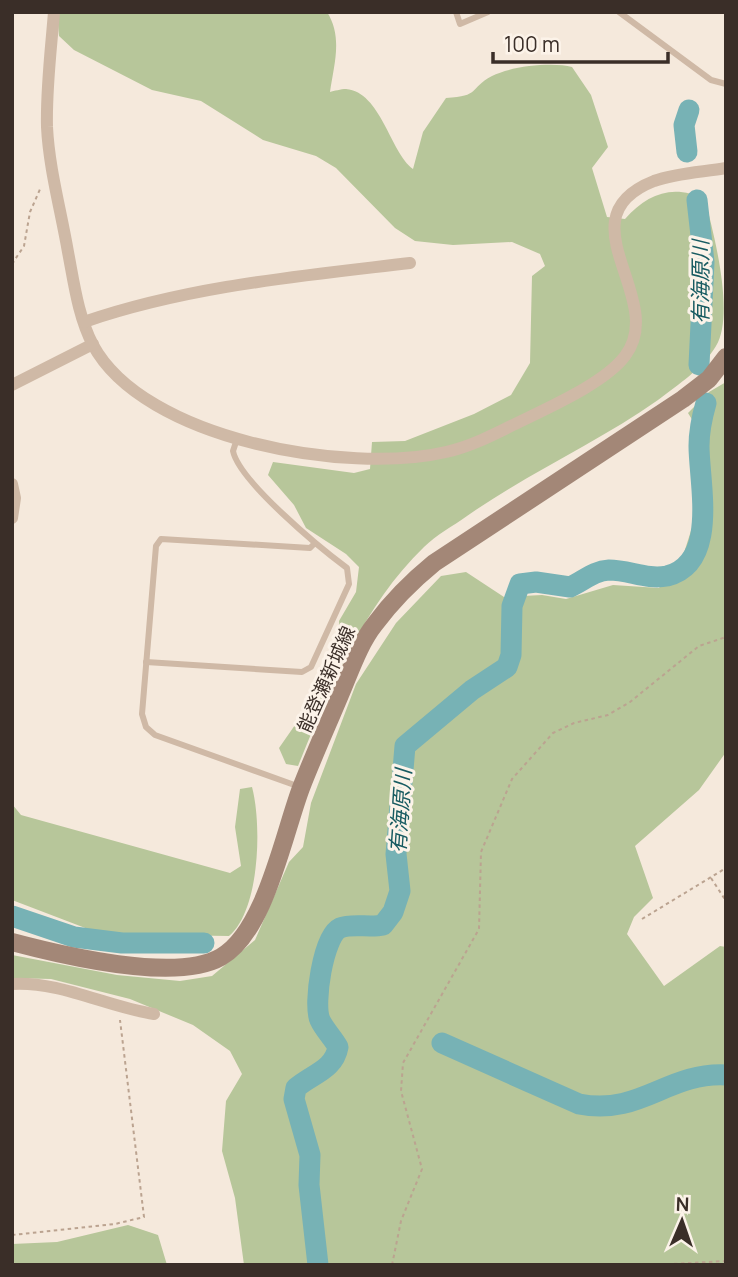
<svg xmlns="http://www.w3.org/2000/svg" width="738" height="1277" viewBox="0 0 738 1277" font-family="Manrope,'Noto Sans JP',sans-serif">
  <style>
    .green { fill: #b7c69a }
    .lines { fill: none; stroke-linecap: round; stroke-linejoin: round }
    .river { stroke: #77b2b5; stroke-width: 21 }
    .path { stroke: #bba390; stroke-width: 2; stroke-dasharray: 3.5 3.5; stroke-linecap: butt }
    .service { stroke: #cfb9a6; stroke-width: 6 }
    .minor { stroke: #cfb9a6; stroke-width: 12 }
    .secondary { stroke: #a38777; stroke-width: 18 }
    .labels { text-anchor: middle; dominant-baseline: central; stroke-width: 6; stroke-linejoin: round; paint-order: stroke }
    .street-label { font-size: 19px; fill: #3a2e28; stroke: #fcf3e9 }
    .water-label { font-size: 21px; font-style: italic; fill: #185b61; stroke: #fcf3e9 }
  </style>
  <rect width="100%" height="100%" fill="#f5e9dc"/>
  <g class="green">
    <path d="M57,12H327C343,37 334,64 330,92C334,91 341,89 346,89C381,92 390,152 413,169L423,132L446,98C481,96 468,89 492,76C511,66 553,62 572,67L591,95L608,147L592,168L607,217L625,219C647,194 674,183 705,200C714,234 735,315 716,346C703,368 678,385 658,400C597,443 528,473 467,516C453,526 436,535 424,547C363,606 330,688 298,766L286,764L279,748L334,669L340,642L339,621L356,592L359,567L346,554L306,528L294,505L268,475L273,462L354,473L370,469L372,442L405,441L474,414L511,395L530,363L532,276L545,266L540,254L512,242L453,245L415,241L395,228L336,168L316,156L263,140L201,101L152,90L74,50L59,36Z"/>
    <path d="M726,382V752L699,790L635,846L653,898L634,917L627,934L664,986L720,946L726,947V1265H244L235,1198L222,1151L226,1101L242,1074L230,1051L193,1025L130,999L51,979L12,978V955L117,975L180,981L212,976L255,940L289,862L303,847L311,803L356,684L396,623L441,576L466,572L504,597L542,595L566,599L613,585L659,588L682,559L697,512L702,468L701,434L688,413L709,392Z"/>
    <path d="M252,787C262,824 260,910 229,936L101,934L12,900V804L21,815L230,873L241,866L235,827L240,789Z"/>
    <path d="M128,1225L158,1235L167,1265H12V1244L57,1242Z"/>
  </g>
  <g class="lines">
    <g class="river">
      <path d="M687,152L684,125L689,110"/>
      <path d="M697,200L704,262L699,365"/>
      <path d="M12,916L74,937L122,943H204"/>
      <path d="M442,1043L579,1104C641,1116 667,1072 726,1075"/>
      <path d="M318,1265L309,1185L310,1155L294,1099L296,1088C312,1074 334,1070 338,1047C333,1038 324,1029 320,1020C313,1005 323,936 340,928C352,923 370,928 383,925L393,912L400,891L396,854L405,746L472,690L507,667L511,655L512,606L520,584L536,582L570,587C584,581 593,571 609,570C629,570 647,580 667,576C719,563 699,483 699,446C699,431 702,417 706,403"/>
    </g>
    <g class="path">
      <path d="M12,264L24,246L30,212L41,187"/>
      <path d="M711,878L726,901"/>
      <path d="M642,919L726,868"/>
      <path d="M12,1235L115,1224L144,1217L120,1020"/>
      <path d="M392,1265L401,1221L422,1169L401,1091L403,1063L479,929L481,852L512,779L553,733L574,723L608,715L630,702L699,646L726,637"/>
      <path d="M653,1265L726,1261"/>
    </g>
    <g class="service">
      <path d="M456,12L460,24L488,12"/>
      <path d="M619,12L711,80L726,84"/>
      <path d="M146,662L302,672L311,667L349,584L347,568C320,548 239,481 233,451L237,439"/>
      <path d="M300,787L155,735L146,727L142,714L156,546L161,539L310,548L314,544"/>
    </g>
    <g class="minor">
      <path d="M54,12C51,50 46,89 47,127C49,168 61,211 68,252C74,283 78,316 93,345C144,440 348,475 446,452C469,447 491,436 513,425C545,409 604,384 625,356C669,299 560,218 654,181C676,173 703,172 726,168"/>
      <path d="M84,322C188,286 301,276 410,263"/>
      <path d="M12,385L93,344"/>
      <path d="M12,484L15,498L12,518"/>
      <path d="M12,984C60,981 107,1007 154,1014"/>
    </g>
    <path class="secondary" d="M12,942C61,955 176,983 221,957C265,932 283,836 301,788C313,757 327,726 340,695C350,672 359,644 375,624C392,601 412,581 434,563L683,399L709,379L726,357"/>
  </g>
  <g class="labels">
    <g class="street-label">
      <text transform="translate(326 679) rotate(-66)">能登瀬新城線</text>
    </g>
    <g class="water-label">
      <text transform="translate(700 282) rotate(-90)">有海原川</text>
      <text transform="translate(400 811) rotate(-86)">有海原川</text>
    </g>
  </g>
  <rect width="738" height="1277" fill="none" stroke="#3a2e28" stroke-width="28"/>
  <g transform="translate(682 1221) rotate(2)" stroke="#fcf3e9" stroke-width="5" paint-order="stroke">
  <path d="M0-5L12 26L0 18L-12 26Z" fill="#3a2e28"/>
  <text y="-10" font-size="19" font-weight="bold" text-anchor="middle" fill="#3a2e28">N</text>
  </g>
  <path d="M493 52v10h175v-10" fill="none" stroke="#3a2e28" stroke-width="3.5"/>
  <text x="504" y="52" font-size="21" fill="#3a2e28" stroke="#fcf3e9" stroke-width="5" paint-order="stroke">100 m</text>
</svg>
